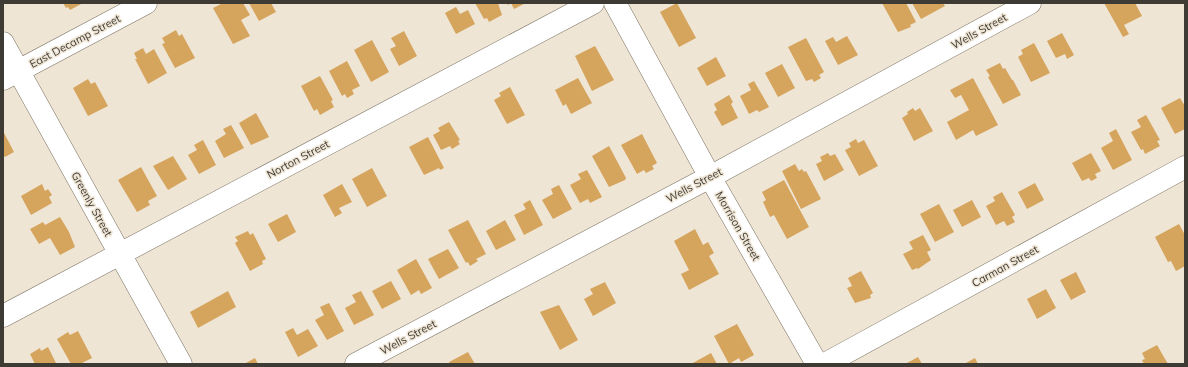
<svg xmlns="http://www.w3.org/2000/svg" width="1188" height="367" viewBox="0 0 1188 367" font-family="Mulish,sans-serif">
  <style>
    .building { fill: #d5a45d }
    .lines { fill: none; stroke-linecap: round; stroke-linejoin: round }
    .minor-casing { stroke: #7b7263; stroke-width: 23 }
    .minor { stroke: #fff; stroke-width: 22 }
    .labels { text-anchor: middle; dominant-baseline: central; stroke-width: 3; stroke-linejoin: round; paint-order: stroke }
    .street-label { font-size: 11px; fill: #3e3a34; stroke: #efe5d5 }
  </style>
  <rect width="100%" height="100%" fill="#efe5d5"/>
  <g class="building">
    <path d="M63,3H83L70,10L68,7L66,8Z"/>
    <path d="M223,3H243L250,15L241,20L250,36L233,44L213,8Z"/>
    <path d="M249,3H271L276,12L259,21Z"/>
    <path d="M475,3H498L502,15L489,22L487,18L484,19Z"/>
    <path d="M507,3H526L514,9L511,3L508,5Z"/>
    <path d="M677,3L696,38L679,47L660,12Z"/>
    <path d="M882,3H906L916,22L910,25L911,27L898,32Z"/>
    <path d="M912,3H943L945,6L921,19Z"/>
    <path d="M1104,3H1135L1142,16L1124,25L1129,34L1123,37Z"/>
    <path d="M456,7L460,14L468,10L475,24L456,34L445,13Z"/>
    <path d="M176,30L179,36L182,34L195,58L175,68L162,44L165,43L162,38Z"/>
    <path d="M404,31L417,56L399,66L390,49L396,46L391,38Z"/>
    <path d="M1062,33L1074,55L1067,59L1065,54L1056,58L1047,41Z"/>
    <path d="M847,36L858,55L838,65L825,41L833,37L836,42Z"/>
    <path d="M806,38L824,72L819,75L821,78L814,82L812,79L806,81L788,47Z"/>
    <path d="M372,40L389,72L371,82L354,50Z"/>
    <path d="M1034,43L1050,73L1031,82L1018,57L1023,54L1021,50Z"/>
    <path d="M595,46L614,80L592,91L575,56Z"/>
    <path d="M143,48L146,54L154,49L167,73L148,84L135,59H137L134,53Z"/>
    <path d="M716,57L726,76L707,86L697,68Z"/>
    <path d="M347,61L360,86L352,90L354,94L347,98L345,94L342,96L329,71Z"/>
    <path d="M1000,63L1003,69L1005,68L1012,80H1013L1021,95L1003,104L988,77L990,76L986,70Z"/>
    <path d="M782,64L795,88L778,97L765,73Z"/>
    <path d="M320,76L333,100L331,101L334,107L320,115L317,109L314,111L301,86Z"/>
    <path d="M578,78L592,103L571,114L566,104L563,106L555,90Z"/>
    <path d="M973,78L998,125L976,136L973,130L956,140L947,122L969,110L961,95L955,98L950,90Z"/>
    <path d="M88,79L91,84L95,82L108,106L88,116L73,88Z"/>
    <path d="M754,81L769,107L759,112L757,110L749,114L740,96L751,90L748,84Z"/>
    <path d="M510,87L525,115L507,124L494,100L501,96L499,93Z"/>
    <path d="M729,95L733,102L731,104L738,118L722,126L714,112L717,110L714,104Z"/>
    <path d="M1180,98L1185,106V129L1175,134L1161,108Z"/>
    <path d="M913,108L915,111L920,108L933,131L914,141L902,118L908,114L907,112Z"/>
    <path d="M256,113L269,137L251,145L239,123Z"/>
    <path d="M1146,115L1160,140L1157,141L1160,146L1145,154L1143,149L1141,150L1131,132L1141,127L1137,120Z"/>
    <path d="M449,122L460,140L458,141L460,144L452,149L450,146L441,150L433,135L440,131L438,128Z"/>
    <path d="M231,125L244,148L224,158L215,141L226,134L223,129Z"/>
    <path d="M1116,129L1132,160L1113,170L1101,148L1113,141L1109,133Z"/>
    <path d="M3,131L14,152L5,157L3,155Z"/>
    <path d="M642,134L657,163L652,166L654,169L646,173L644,170L637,174L621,145Z"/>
    <path d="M428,137L444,168L440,170L439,168L424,175L409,147Z"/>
    <path d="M856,139L858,143L864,140L878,166L859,176L845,150L851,147L849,143Z"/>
    <path d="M203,140L216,165L199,174L188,155L197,150L194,145Z"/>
    <path d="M609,146L626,178L625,180L609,187L592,156Z"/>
    <path d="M828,153L830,156L835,154L844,170L824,181L816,164L822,161L820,157Z"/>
    <path d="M1091,153L1101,171L1095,174L1097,178L1091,181L1089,178L1082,181L1072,163Z"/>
    <path d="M173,156L187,179L168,190L153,166Z"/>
    <path d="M795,164L799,171L802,169L804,172L806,171L821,199L801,209L782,171Z"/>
    <path d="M141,167L157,196L148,201L150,205L137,212L118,180Z"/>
    <path d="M372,168L387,196L367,207L352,179Z"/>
    <path d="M587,170L602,197L590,203L588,199L580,203L570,185L581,179L578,174Z"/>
    <path d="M784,180L809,227L787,239L774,215L770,217L763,202L766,200L762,192Z"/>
    <path d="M1035,183L1044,200L1027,209L1018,192Z"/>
    <path d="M42,184L45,191L48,189L52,195L49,197L52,203L31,215L21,196Z"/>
    <path d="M342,184L352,202L339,208L342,213L335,217L323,195Z"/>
    <path d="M559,185L572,209L553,219L542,200L553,194L551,189Z"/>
    <path d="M1002,192L1015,215L1012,217L1015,222L1007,226L1004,221L996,225L986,206L995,201L993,197Z"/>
    <path d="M530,200L543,225L524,235L514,215L526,209L523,204Z"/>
    <path d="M972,200L981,217L962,227L953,210Z"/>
    <path d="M939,204L954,232L935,242L920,214Z"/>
    <path d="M287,214L296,232L278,242L268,224Z"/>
    <path d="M60,217L69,232L75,247L60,255L50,238L39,244L30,229L43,222L45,225Z"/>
    <path d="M468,220L486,254L476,259L478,261L470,266L468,262L466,263L448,230Z"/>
    <path d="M505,220L516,240L496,250L486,231Z"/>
    <path d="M1179,224L1185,235V266L1176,271L1171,261L1168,262L1155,237Z"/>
    <path d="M695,229L703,245L708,242L714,253L709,256L719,274L689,290L681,274L689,270L674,241Z"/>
    <path d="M248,231L250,235L253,233L266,259L262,261L263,264L250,271L235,243L238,241L235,237Z"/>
    <path d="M923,235L931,250L927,252L931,260L918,269L917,268L912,270L903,254L913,249L909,242Z"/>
    <path d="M448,249L459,268L439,279L428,259Z"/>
    <path d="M416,259L432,288L421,294L419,290L411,295L397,270Z"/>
    <path d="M861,271L873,293L870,295L871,298L855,303L847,288L852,286L848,278Z"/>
    <path d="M1076,272L1086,292L1071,300L1060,280Z"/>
    <path d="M391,281L401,299L382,309L372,291Z"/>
    <path d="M605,282L616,303L593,316L584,299L593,294L590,289Z"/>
    <path d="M1046,289L1056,308L1037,319L1027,299Z"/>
    <path d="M228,291L236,307L198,328L190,312Z"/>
    <path d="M361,291L374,315L354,325L345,308L356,302L352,295Z"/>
    <path d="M329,303L344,331L327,340L315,320L324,315L320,307Z"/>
    <path d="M559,305L578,340L560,350L540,312Z"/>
    <path d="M737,324L754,355L741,362L739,358L729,364L714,336Z"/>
    <path d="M293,328L297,335L308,329L318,346L298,357L285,332Z"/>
    <path d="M78,331L92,358L80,364H71L57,339L68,332L70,335Z"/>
    <path d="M1157,345L1168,364H1144L1142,360L1145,359L1142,353Z"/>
    <path d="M48,347L56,363L35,364L30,354L40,348L41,351Z"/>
    <path d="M468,352L475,364H450L449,362Z"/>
    <path d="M711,353L717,364H691Z"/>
    <path d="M918,357L922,364H905Z"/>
    <path d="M255,358L258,364H244Z"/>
    <path d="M975,358L978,364H964Z"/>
  </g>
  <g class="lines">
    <g class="minor-casing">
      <g id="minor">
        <path d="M615,3L710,177L817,364"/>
        <path d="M3,43L181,364"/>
        <path d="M3,79L146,3"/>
        <path d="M3,316L593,3"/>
        <path d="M356,364L710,177L1030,3"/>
        <path d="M825,364L1185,167"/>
      </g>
    </g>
    <use href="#minor" class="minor"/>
  </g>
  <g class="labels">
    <g class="street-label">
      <text transform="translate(979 31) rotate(-29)">Wells Street</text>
      <text transform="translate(75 41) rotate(-28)">East Decamp Street</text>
      <text transform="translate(298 159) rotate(-28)">Norton Street</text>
      <text transform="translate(694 185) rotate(-28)">Wells Street</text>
      <text transform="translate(92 204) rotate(61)">Greenly Street</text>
      <text transform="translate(738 226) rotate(60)">Morrison Street</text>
      <text transform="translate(1005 266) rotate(-29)">Carman Street</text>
      <text transform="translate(408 337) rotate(-28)">Wells Street</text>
    </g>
  </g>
  <rect width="1188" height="367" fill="none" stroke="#3e3a34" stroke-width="8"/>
</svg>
